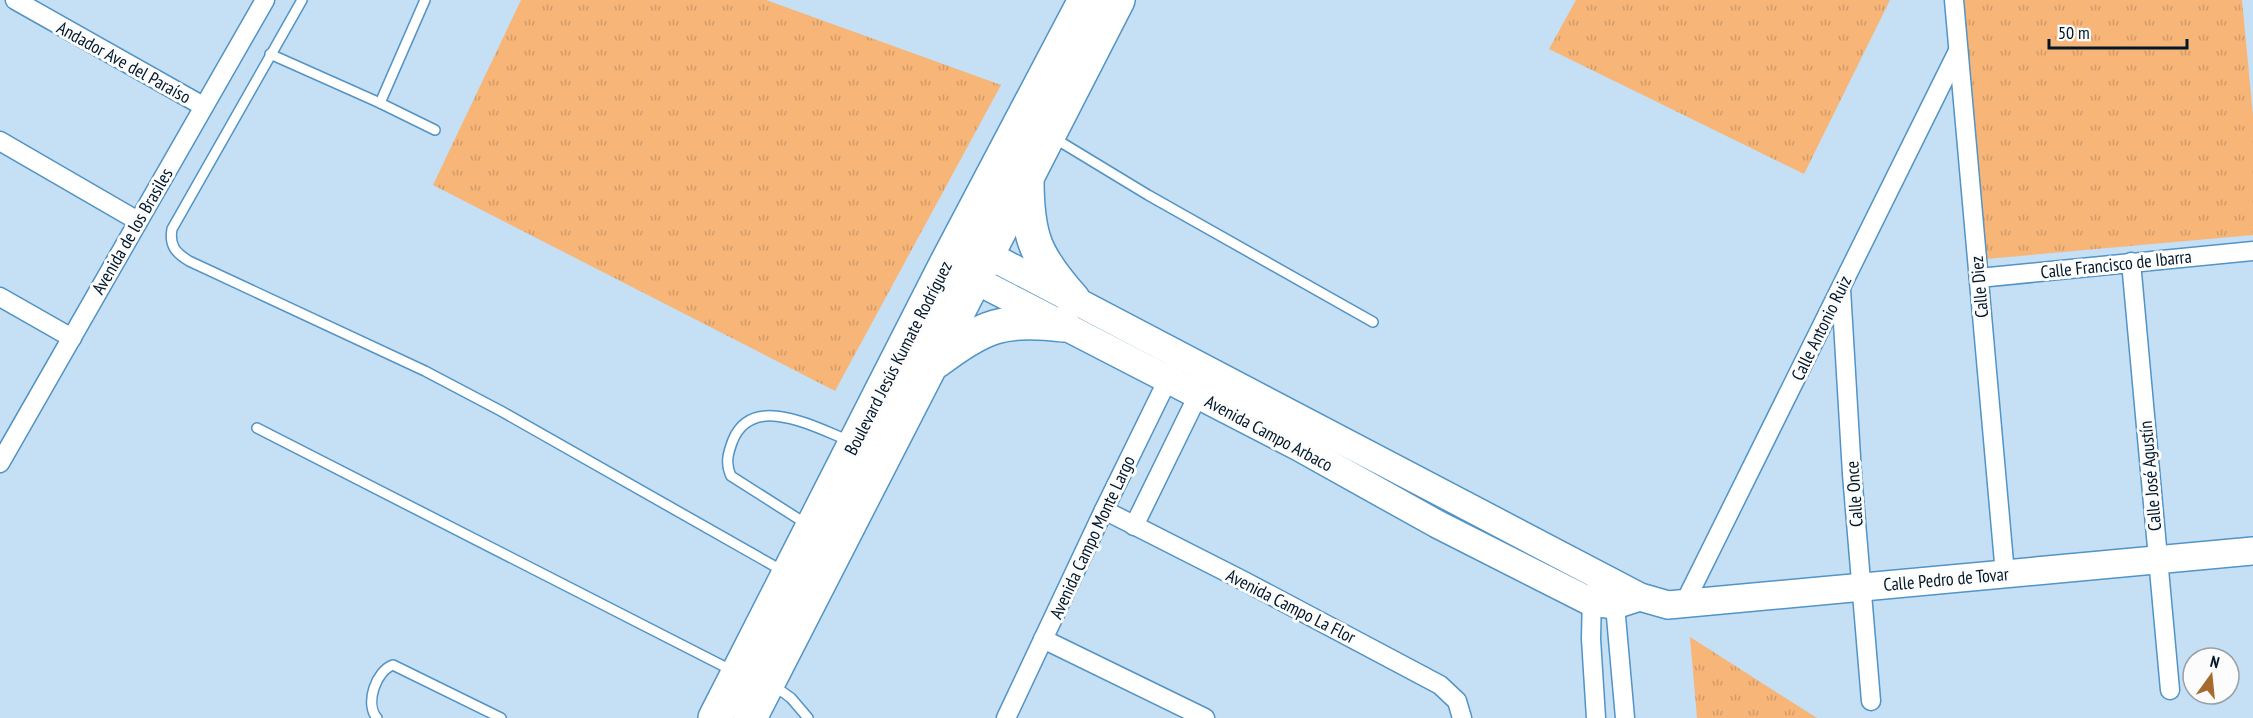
<svg xmlns="http://www.w3.org/2000/svg" width="2253" height="718" viewBox="0 0 2253 718" font-family="'PT Sans Narrow',sans-serif">
  <style>
    .grass { fill: url(#grass-tufts) }
    .lines { fill: none; stroke-linecap: round; stroke-linejoin: round }
    .lane-casing { stroke: #5294c5; stroke-width: 12 }
    .street-casing { stroke: #5294c5; stroke-width: 21 }
    .secondary-casing { stroke: #5294c5; stroke-width: 30 }
    .highway-casing { stroke: #5294c5; stroke-width: 36 }
    .lane { stroke: #fff; stroke-width: 9 }
    .street { stroke: #fff; stroke-width: 18 }
    .secondary { stroke: #fff; stroke-width: 27 }
    .highway { stroke: #fff; stroke-width: 33 }
    .labels { text-anchor: middle; dominant-baseline: central; stroke-width: 6; stroke-linejoin: round; paint-order: stroke }
    .street-label { font-size: 18px; fill: #00172a; stroke: #fcfcfc }
  </style>
  <defs>
    <pattern id="grass-tufts" width="24" height="20" patternUnits="userSpaceOnUse" patternTransform="scale(1.5)"><rect width="24" height="20" fill="#f7b578"/><path d="M3 7l-1-3M5 7V3M7 7l1-3M15 17l-1-3M17 17v-4M19 17l1-3" fill="none" stroke="#d29b68"/></pattern>
  </defs>
  <rect width="100%" height="100%" fill="#c5dff4"/>
  <g class="grass">
    <path d="M521,0H766L1001,85L835,391L433,185Z"/>
    <path d="M1576,0H1890L1804,174L1549,49Z"/>
    <path d="M1963,0H2242L2253,116V235L1986,259Z"/>
    <path d="M1690,637L1817,718H1697Z"/>
  </g>
  <g class="lines">
    <g class="lane-casing">
      <g id="lane">
        <path d="M302,0L172,229C169,246 176,253 189,261L425,371L501,411L783,571"/>
        <path d="M270,54L380,103L435,130"/>
        <path d="M380,103L425,0"/>
        <path d="M1054,138L1148,195L1373,322"/>
        <path d="M257,428L733,671"/>
        <path d="M808,525L731,476C725,463 728,453 733,440C753,392 816,428 850,441"/>
        <path d="M773,685L791,698L808,718"/>
        <path d="M377,718C364,703 377,670 393,665L501,718"/>
      </g>
    </g>
    <g class="street-casing">
      <g id="street">
        <path d="M15,0L203,106"/>
        <path d="M1954,0L2005,574"/>
        <path d="M0,141L138,221"/>
        <path d="M2131,262L2170,690"/>
        <path d="M1979,278L2253,251"/>
        <path d="M1841,289L1852,474L1871,701"/>
        <path d="M0,297L72,338"/>
        <path d="M0,463L265,0"/>
        <path d="M1104,510L1244,581L1440,685L1457,701L1462,718"/>
        <path d="M1134,526L1203,385"/>
        <path d="M1592,593L1591,639L1596,718"/>
        <path d="M1614,594L1625,718"/>
        <path d="M1684,604L1958,51"/>
        <path d="M1043,639L1205,718"/>
        <path d="M1006,718L1104,510L1172,371"/>
      </g>
    </g>
    <g class="secondary-casing">
      <g id="secondary">
        <path d="M971,246L1640,597L1668,605L2253,551"/>
        <path d="M956,270L1297,446L1437,524L1591,602L1615,605L1640,597"/>
      </g>
    </g>
    <g class="highway-casing">
      <g id="highway">
        <path d="M1027,179C1027,237 1035,256 1073,299"/>
        <path d="M937,361C984,325 1004,318 1063,325"/>
        <path d="M715,718L946,264L1085,0"/>
        <path d="M750,718L1118,0"/>
      </g>
    </g>
    <use href="#lane" class="lane"/>
    <use href="#street" class="street"/>
    <use href="#secondary" class="secondary"/>
    <use href="#highway" class="highway"/>
  </g>
  <g class="labels">
    <g class="street-label">
      <text transform="translate(124 62) rotate(29)">Andador Ave del Paraíso</text>
      <text transform="translate(132 231) rotate(-60)">Avenida de los Brasiles</text>
      <text transform="translate(2116 264) rotate(-6)">Calle Francisco de Ibarra</text>
      <text transform="translate(1979 287) rotate(-95)">Calle Diez</text>
      <text transform="translate(1821 328) rotate(-64)">Calle Antonio Ruiz</text>
      <text transform="translate(898 358) rotate(-63)">Boulevard Jesús Kumate Rodríguez</text>
      <text transform="translate(1269 433) rotate(28)">Avenida Campo Arbaco</text>
      <text transform="translate(2150 476) rotate(-95)">Calle José Agustín</text>
      <text transform="translate(1854 494) rotate(-94)">Calle Once</text>
      <text transform="translate(1092 537) rotate(-65)">Avenida Campo Monte Largo</text>
      <text transform="translate(1946 579) rotate(-5)">Calle Pedro de Tovar</text>
      <text transform="translate(1291 606) rotate(27)">Avenida Campo La Flor</text>
    </g>
  </g>
  <g transform="translate(2211 676) rotate(15)"><circle r="28" fill="#fcfcfc" stroke="#97a0a8" stroke-width="1.5"/>
  <path d="M0-4.5L10 22L0 15L-10 22Z" fill="#a66a2c"/>
  <text y="-9" font-size="16" font-weight="bold" text-anchor="middle" fill="#00172a">N</text>
  </g>
  <path d="M2049 39v9h138v-9" fill="none" stroke="#00172a" stroke-width="3"/>
  <text x="2058" y="39" font-size="18" fill="#00172a" stroke="#fcfcfc" stroke-width="4.5" paint-order="stroke">50 m</text>
</svg>
